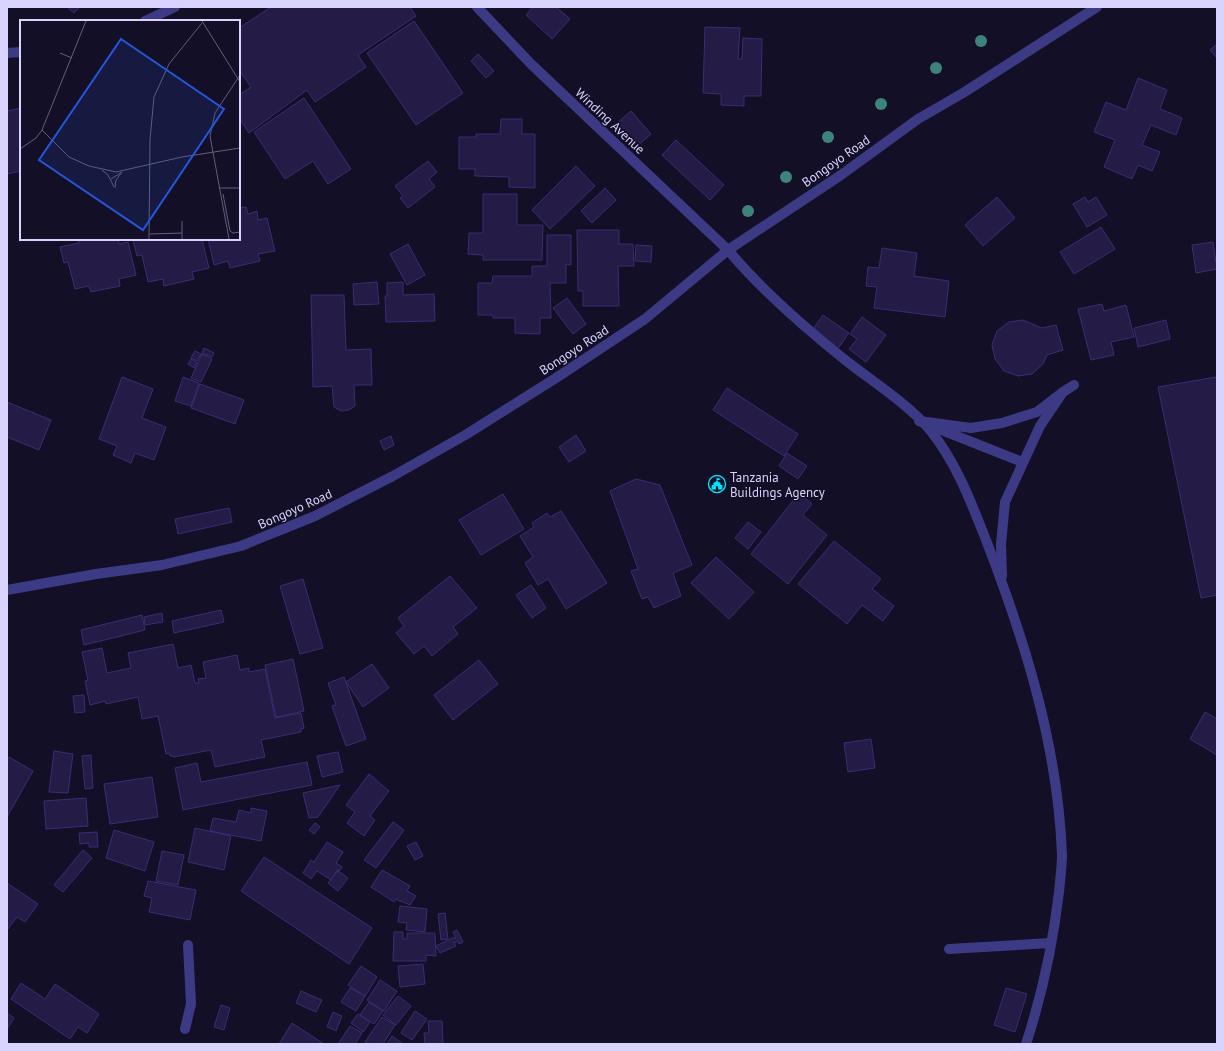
<svg xmlns="http://www.w3.org/2000/svg" width="1224" height="1051" viewBox="0 0 1224 1051" font-family="'PT Sans',sans-serif">
  <style>
    .building { fill: #241b47; stroke: #3b2d73 }
    .lines { fill: none; stroke-linecap: round; stroke-linejoin: round }
    .lane { stroke: #3d3a85; stroke-width: 10 }
    .street { stroke: #3d3a85; stroke-width: 10 }
    .tree { fill: #3d827b }
    .labels { text-anchor: middle; dominant-baseline: central; stroke-width: 3; stroke-linejoin: round; paint-order: stroke }
    .street-label { font-size: 13px; fill: #d9d4ff; stroke: #130f26 }
    .poi-label { font-size: 13px; fill: #d9d4ff; stroke: #130f26; text-anchor: start }
    .inset-road { fill: none; stroke: #625e7d; stroke-width: 1 }
    .view { fill: #2655da; fill-opacity: 0.15; stroke: #2655da; stroke-width: 2 }
    .inset-edge { fill: none; stroke: #d9d4ff; stroke-width: 2 }
  </style>
  <rect width="100%" height="100%" fill="#130f26"/>
  <g class="building">
    <path d="M67,7H80L74,13Z"/>
    <path d="M271,7H410L416,16L358,55L366,67L315,102L307,90L249,133L239,118V95L251,87L239,70V28Z"/>
    <path d="M533,7H556L570,19L552,39L526,15Z"/>
    <path d="M414,21L463,93L416,125L367,53Z"/>
    <path d="M705,27L740,28L738,59H742L743,38L762,39L761,96H744V106L721,105V94L703,93Z"/>
    <path d="M1217,44V58L1210,50Z"/>
    <path d="M478,54L494,71L486,78L471,61Z"/>
    <path d="M1138,78L1167,90L1160,109L1182,118L1176,135L1151,125L1142,145L1160,152L1152,171L1138,165L1132,179L1104,167L1115,140L1094,132L1106,102L1126,110Z"/>
    <path d="M304,98L351,169L328,184L313,161L285,179L254,132Z"/>
    <path d="M21,108V171L7,174V111Z"/>
    <path d="M631,111L651,134L636,147L616,124Z"/>
    <path d="M501,119H522V134H535V188L509,187V177L475,176V169H459V137H476V134H500Z"/>
    <path d="M676,140L724,185L710,200L662,155Z"/>
    <path d="M428,161L437,172L429,179L435,187L408,208L400,198L403,196L395,186Z"/>
    <path d="M576,166L595,186L550,229L532,210Z"/>
    <path d="M605,188L616,200L592,223L581,211Z"/>
    <path d="M483,194H517V225H543L542,260H483V255L468,254L469,233H483Z"/>
    <path d="M997,197L1015,218L983,246L965,225Z"/>
    <path d="M1085,197L1088,202L1096,197L1107,215L1087,227L1073,204Z"/>
    <path d="M246,207L248,214L257,211L258,220L267,218L275,251L258,254L260,261L230,268L228,261L214,265L208,239H239V208Z"/>
    <path d="M1101,227L1115,249L1074,274L1060,252Z"/>
    <path d="M577,230H619V244H633L634,266H618L619,306H583V291H578Z"/>
    <path d="M547,235H571V265L566,264V283H550L551,318H540V334L515,333V318H493V315H478V283H492L493,276H532V266H547Z"/>
    <path d="M78,239H118L119,244L128,242L136,275L119,279L120,286L91,292L89,286L75,289L68,262L64,263L60,247L79,243Z"/>
    <path d="M139,239H202L209,268L192,272L194,279L164,286L163,279L148,282L142,255L137,256L133,240Z"/>
    <path d="M1213,242L1217,269L1196,273L1192,245Z"/>
    <path d="M408,244L425,275L407,285L390,254Z"/>
    <path d="M636,245L652,246L651,262L635,261Z"/>
    <path d="M882,248L917,253L914,276L949,281L945,317L874,308L877,287L866,286L868,267L879,268Z"/>
    <path d="M377,282L379,304L354,305L353,284Z"/>
    <path d="M403,282V295L434,294L435,321L386,322L385,296H387V283Z"/>
    <path d="M311,295H344L346,350L371,349L372,385H354L355,406L349,410L341,411L334,407L332,386L313,387Z"/>
    <path d="M567,298L586,324L573,334L553,308Z"/>
    <path d="M1102,304L1104,311L1126,305L1134,337L1111,342L1114,355L1091,360L1078,309Z"/>
    <path d="M823,315L849,333L837,350L811,332Z"/>
    <path d="M862,317L886,335L866,362L849,349L857,339L850,334Z"/>
    <path d="M1023,320L1042,328L1056,325L1063,350L1047,355L1043,364L1032,374L1018,376L1004,371L995,359L992,345L997,331L1009,322Z"/>
    <path d="M1166,320L1170,339L1138,347L1134,328Z"/>
    <path d="M204,348L214,353L212,357L202,353Z"/>
    <path d="M195,351L201,354L197,361L191,358Z"/>
    <path d="M202,354L212,359L201,382L191,378Z"/>
    <path d="M191,359L197,363L194,368L188,364Z"/>
    <path d="M122,377L153,389L142,418L166,427L154,460L135,453L131,463L113,455L117,446L99,439Z"/>
    <path d="M183,377L199,383L191,406L175,401Z"/>
    <path d="M1216,377L1217,384V595L1201,598L1158,387Z"/>
    <path d="M200,384L244,400L235,424L191,408Z"/>
    <path d="M727,388L798,434L784,456L713,410Z"/>
    <path d="M7,402L51,420L39,450L7,437Z"/>
    <path d="M576,435L586,451L569,462L559,447Z"/>
    <path d="M391,436L394,445L384,450L380,441Z"/>
    <path d="M787,453L807,466L798,479L779,466Z"/>
    <path d="M636,479L660,485L692,565L673,573L681,596L654,608L648,597L642,599L631,571L638,569L610,491Z"/>
    <path d="M799,493L812,504L803,515L827,535L788,584L751,554Z"/>
    <path d="M503,494L524,529L481,555L459,520Z"/>
    <path d="M229,508L232,522L178,534L175,519Z"/>
    <path d="M561,511L607,583L566,609L548,579L538,585L525,563L533,557L520,536L534,527L532,523L547,513L550,517Z"/>
    <path d="M748,522L761,532L748,549L735,538Z"/>
    <path d="M834,541L881,579L872,589L894,606L883,621L862,605L847,624L798,584Z"/>
    <path d="M716,557L754,592L729,619L691,583Z"/>
    <path d="M450,576L477,608L453,627L458,634L432,656L424,646L414,654L396,633L404,626L398,618Z"/>
    <path d="M303,579L323,648L300,654L280,586Z"/>
    <path d="M531,585L546,608L532,618L516,595Z"/>
    <path d="M221,610L224,622L174,633L172,621Z"/>
    <path d="M162,613L163,622L145,625L144,617Z"/>
    <path d="M142,615L145,630L84,645L81,630Z"/>
    <path d="M173,644L178,668L191,665L195,683H199L198,679L206,678L203,662L237,655L240,670L249,668V672L265,669L275,718L301,713L304,728L301,729V732L261,740L265,757L215,767L211,750L174,757L173,756H170L169,753L166,754L158,716L142,719L138,697L106,704L105,701L90,705L85,681L88,680L82,652L102,648L107,673L131,668L128,653Z"/>
    <path d="M293,659L304,711L276,717L265,665Z"/>
    <path d="M479,660L498,684L453,720L434,695Z"/>
    <path d="M372,664L389,688L363,707L346,682Z"/>
    <path d="M344,677L366,739L346,746L332,706L336,705L328,683Z"/>
    <path d="M84,695L85,712L75,713L73,696Z"/>
    <path d="M1205,712L1217,719V755L1190,739Z"/>
    <path d="M871,739L875,768L848,772L844,743Z"/>
    <path d="M54,751L73,754L68,793L49,792Z"/>
    <path d="M338,752L343,772L322,777L317,756Z"/>
    <path d="M91,755L93,788L85,789L82,756Z"/>
    <path d="M9,757L33,771L7,817V760Z"/>
    <path d="M307,762L312,785L183,810L175,768L197,763L201,782Z"/>
    <path d="M369,774L389,791L370,816L375,820L364,836L347,823L355,812L346,805Z"/>
    <path d="M152,777L158,817L110,824L104,784Z"/>
    <path d="M340,785L318,817L309,818L303,793Z"/>
    <path d="M86,798L88,826L46,829L44,801Z"/>
    <path d="M251,808L267,811L261,841L210,831L213,818L236,822L239,810L251,813Z"/>
    <path d="M393,822L404,830L376,868L364,860Z"/>
    <path d="M315,823L320,827L314,834L309,830Z"/>
    <path d="M195,828L231,836L224,870L188,862Z"/>
    <path d="M114,830L154,842L145,871L106,858Z"/>
    <path d="M97,832L98,847H89V843L80,844L79,833Z"/>
    <path d="M327,842L343,852L336,863L342,867L339,871L337,870L331,880L317,871L311,879L303,873L311,860L314,862Z"/>
    <path d="M416,842L423,856L415,860L407,846Z"/>
    <path d="M83,850L92,858L63,892L54,885Z"/>
    <path d="M162,851L184,855L178,885L156,881Z"/>
    <path d="M264,857L372,928L349,964L241,891Z"/>
    <path d="M382,870L410,886L407,891L416,896L410,905L401,901V902L396,899L394,902L371,887Z"/>
    <path d="M338,871L348,878L338,891L328,883Z"/>
    <path d="M148,881L196,890L190,920L149,912L152,898L144,896Z"/>
    <path d="M7,883L38,904L25,922L17,917L8,929L7,928Z"/>
    <path d="M400,906L427,909L425,932L406,930L407,923L398,922Z"/>
    <path d="M445,913L448,939L441,940L438,914Z"/>
    <path d="M457,930L463,942L459,944L458,941L454,943L456,946L440,953L436,946L452,938H456L453,932Z"/>
    <path d="M394,932H403V939H407V933H435L436,956L426,955V961H393Z"/>
    <path d="M423,964L425,984L400,987L398,966Z"/>
    <path d="M361,966L377,977L365,996L348,985Z"/>
    <path d="M380,980L397,991L384,1011L367,1000Z"/>
    <path d="M21,983L45,999L55,984L99,1014L87,1033L78,1027L70,1039L11,999Z"/>
    <path d="M350,988L365,996L356,1011L341,1002Z"/>
    <path d="M1006,988L1027,994L1015,1032L994,1025Z"/>
    <path d="M301,991L322,1000L316,1012L296,1003Z"/>
    <path d="M398,996L411,1006L396,1025L383,1015Z"/>
    <path d="M369,1002L383,1011L374,1024L360,1015Z"/>
    <path d="M221,1005L230,1008L224,1030L214,1027Z"/>
    <path d="M415,1011L427,1019L412,1040L401,1033Z"/>
    <path d="M333,1012L342,1016L336,1031L327,1027Z"/>
    <path d="M7,1013L14,1018L7,1029Z"/>
    <path d="M358,1014L370,1022L363,1032L351,1023Z"/>
    <path d="M382,1017L395,1025L383,1044H368L365,1042Z"/>
    <path d="M428,1021H442L443,1044H425L424,1033H429Z"/>
    <path d="M292,1023L324,1044H279Z"/>
    <path d="M350,1026L362,1033L355,1044H338Z"/>
    <path d="M392,1036L403,1044H387Z"/>
  </g>
  <g class="lines">
    <g class="lane">
      <path d="M728,250C764,293 806,329 849,363C875,383 909,405 930,430C956,462 971,502 986,540C1025,641 1058,746 1062,855C1062,867 1060,880 1059,892C1053,943 1042,995 1026,1044"/>
      <path d="M1022,462L919,421L971,428L1002,423L1037,412L1063,392"/>
      <path d="M1002,576L1001,544L1005,502L1040,426L1063,392L1074,385"/>
      <path d="M949,949L1050,943"/>
      <path d="M185,1029L191,1004L188,945"/>
    </g>
    <g class="street">
      <path d="M477,7L531,64L728,250"/>
      <path d="M145,21L175,7"/>
      <path d="M7,53L21,52"/>
      <path d="M7,590L96,574L162,565L241,546L315,516L393,476L467,434L556,378L645,319L728,250L841,175L918,119L963,93L1097,7"/>
    </g>
  </g>
  <g class="tree">
    <circle cx="981" cy="41" r="6"/>
    <circle cx="936" cy="68" r="6"/>
    <circle cx="881" cy="104" r="6"/>
    <circle cx="828" cy="137" r="6"/>
    <circle cx="786" cy="177" r="6"/>
    <circle cx="748" cy="211" r="6"/>
  </g>
  <defs>
    <g id="civic-ring" transform="scale(0.9)"><circle r="9.5" fill="#130f26" stroke="#00e5ff" stroke-width="1.5"/><path d="M-.6-6.5H3V-4.5H.6V-3L4-1V1h2V6H-6V1h2V-1L-.6-3ZM-1.2 2.5V6h2.4V2.5Z" fill="#00e5ff"/></g>
  </defs>
  <g fill-rule="evenodd">
    <use href="#civic-ring" x="717" y="484"/>
  </g>
  <g class="labels">
    <g class="street-label">
      <text transform="translate(610 121) rotate(43)">Winding Avenue</text>
      <text transform="translate(836 161) rotate(-35)">Bongoyo Road</text>
      <text transform="translate(574 350) rotate(-33)">Bongoyo Road</text>
      <text transform="translate(295 509) rotate(-24)">Bongoyo Road</text>
    </g>
    <g class="poi-label">
      <text x="730" y="477">Tanzania<tspan x="730" dy="15">Buildings Agency</tspan></text>
    </g>
  </g>
  <g transform="translate(20 20)">
    <rect width="220" height="220" fill="#130f26"/>
    <path class="inset-road" d="M182,1L220,62M40,33L52,38M22,110L49,137L69,146L96,152L162,137L220,128M0,129L16,118L22,110L66,1M82,150L88,155L94,167M91,159L102,152L96,160L95,168M199,168H220M203,174L210,211L213,213L220,212M162,201V219M130,214L162,213M129,219L130,119L134,77L149,44L182,3M209,219L190,116L195,93L220,55"/>
    <path class="view" d="M101,19L204,89L123,210L19,140Z"/>
    <rect width="220" height="220" class="inset-edge"/>
  </g>
  <rect width="1224" height="1051" fill="none" stroke="#d9d4ff" stroke-width="16"/>
</svg>
